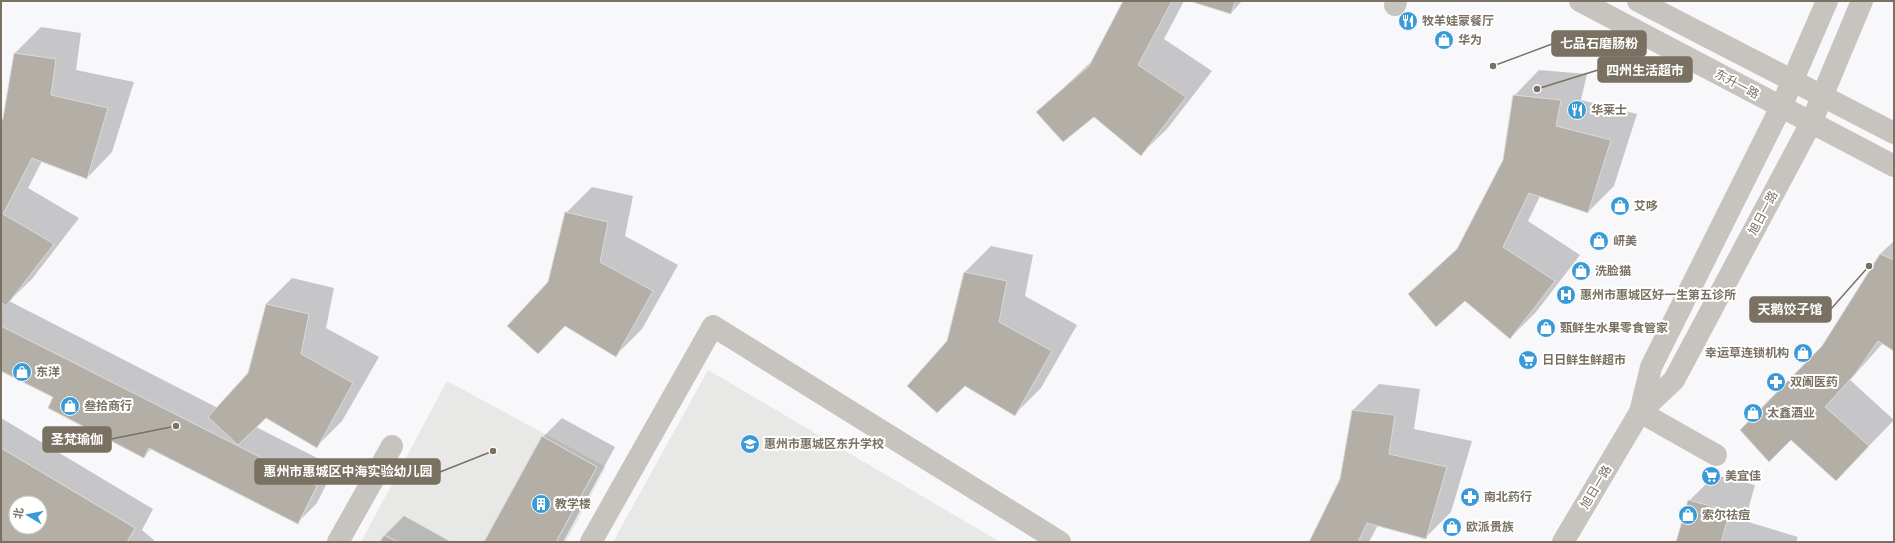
<svg xmlns="http://www.w3.org/2000/svg" width="1895" height="543" viewBox="0 0 1895 543" font-family="'Archivo Narrow','Noto Sans SC',sans-serif">
  <style>
    .built { fill: #e8e8e7 }
    .shadow { fill: #0003; fill-rule: evenodd }
    .building { fill: #b4afa6; stroke: #dadadb; fill-rule: evenodd }
    .lines { fill: none; stroke-linecap: round; stroke-linejoin: round }
    .minor { stroke: #c7c4bf; stroke-width: 22 }
    .labels { text-anchor: middle; dominant-baseline: central; stroke-width: 4; stroke-linejoin: round; paint-order: stroke }
    .poi-label { font-size: 12px; font-weight: bold; fill: #7a7162; stroke: #fff; text-anchor: start }
    .street-label { font-size: 12px; fill: #7a7162; stroke: #fff }
    .leader { fill: none; stroke: #7a7162; stroke-width: 1.5 }
    .callout-dot { fill: #7a7162; stroke: #fff; stroke-width: 1.5 }
    .callout { fill: #7a7162; stroke: #7a7162; stroke-width: 1.5 }
    .callout-label { font-size: 13px; text-anchor: middle; font-weight: bold; fill: #fff }
  </style>
  <rect width="100%" height="100%" fill="#f8f8fa"/>
  <g class="built">
    <path d="M708,370L1000,542H613Z"/>
    <path d="M447,381L606,467L566,542H361Z"/>
  </g>
  <g class="shadow">
    <path d="M1124,1H1184L1164,39L1212,71L1167,129L1141,154L1094,116L1038,112L1093,60Z"/>
    <path d="M1192,1H1242L1231,13Z"/>
    <path d="M41,27L81,33L76,70L134,82L112,152L87,178L42,161L28,188L79,218L32,279L9,301L218,408L249,374L266,304L292,278L334,288L326,328L379,357L342,421L317,446L266,417L256,427L335,467L317,503L298,522L152,448L144,456L55,397L1,370V125L4,118L15,53Z"/>
    <path d="M1539,70L1587,74L1581,100L1637,114L1614,186L1588,212L1540,196L1528,221L1580,255L1536,312L1510,338L1465,299L1410,294L1460,246L1504,160L1514,96Z"/>
    <path d="M592,187L633,196L625,236L678,265L642,329L616,355L566,213Z"/>
    <path d="M1894,241V350L1883,343L1850,380L1894,420L1836,480L1791,439L1822,347L1880,254Z"/>
    <path d="M991,246L1033,255L1025,296L1077,325L1041,388L1015,414L948,342L965,272Z"/>
    <path d="M1379,384L1420,389L1414,429L1472,441L1451,512L1425,538L1378,525L1369,542H1310L1341,479L1353,410Z"/>
    <path d="M1,418L153,509L142,530L154,540L152,542H1ZM16,503H40V527H16Z"/>
    <path d="M562,418L615,447L563,542H485L543,437Z"/>
    <path d="M1715,475L1755,485L1745,521L1798,537L1796,542H1677L1689,501Z"/>
    <path d="M404,516L451,542H381L385,535Z"/>
  </g>
  <g class="building">
    <path d="M1123,1H1172L1138,65L1186,97L1141,156L1094,117L1063,142L1036,112L1089,66Z"/>
    <path d="M1189,1H1235L1231,14Z"/>
    <path d="M14,53L56,59L51,95L108,108L87,179L32,158L3,214L54,244L6,306L1,302V123L3,118Z"/>
    <path d="M1513,95L1561,100L1556,126L1611,140L1588,213L1529,193L1503,247L1555,281L1510,339L1465,301L1436,327L1408,294L1457,249L1503,160Z"/>
    <path d="M565,212L608,222L600,262L653,291L616,357L565,326L538,354L507,326L548,282Z"/>
    <path d="M1880,254L1894,260V351L1878,341L1855,374L1825,407L1869,446L1836,481L1791,440L1769,462L1740,430L1822,346Z"/>
    <path d="M964,272L1007,281L999,322L1052,351L1015,416L965,386L937,413L907,386L947,341Z"/>
    <path d="M266,304L309,314L301,354L353,383L317,448L266,418L238,445L208,417L248,373Z"/>
    <path d="M1,326L317,486L298,524L149,448L144,458L48,408L53,397L1,371Z"/>
    <path d="M1,326L317,486L298,524L149,448L144,458L48,408L53,397L1,371Z"/>
    <path d="M1352,410L1395,415L1389,454L1447,467L1426,539L1367,523L1358,542H1309L1340,479Z"/>
    <path d="M542,436L597,467L556,542H484Z"/>
    <path d="M542,436L597,467L556,542H484Z"/>
    <path d="M1,448L135,528L127,542H1ZM16,503H40V527H16Z"/>
    <path d="M1,448L135,528L127,542H1ZM16,503H40V527H16Z"/>
    <path d="M1688,500L1730,511L1721,542H1676Z"/>
    <path d="M384,535L398,542H380Z"/>
    <path d="M384,535L398,542H380Z"/>
  </g>
  <g class="lines">
    <g class="minor">
      <path d="M1580,1L1894,166"/>
      <path d="M1638,1L1894,133"/>
      <path d="M1395,5L1396,1"/>
      <path d="M1640,412L1651,367L1781,107L1827,1"/>
      <path d="M1640,412L1716,455"/>
      <path d="M338,542L392,446"/>
      <path d="M591,542L713,326L1060,542"/>
      <path d="M1563,542L1640,412L1674,380L1811,123L1862,1"/>
    </g>
  </g>
  <defs>
    <g id="restaurant-disc" transform="scale(1)"><circle r="9.5" fill="#3a99d7" stroke="#fff"/><path d="M-5-6h1v4h1v-4h1v4h1v-4h1v5L-1.5 .5V6h-2V.5L-5-1ZM5-6V6H3V1.5H1.5Q1.5-4 5-6Z" fill="#fff"/></g>
    <g id="shop-disc" transform="scale(1)"><circle r="9.5" fill="#3a99d7" stroke="#fff"/><path d="M-5-2.5h2.3a2.7 3.5 0 0 1 5.4 0H5L5.5 6h-11ZM-1.5-2.5h3a1.5 2.3 0 0 0-3 0Z" fill="#fff"/></g>
    <g id="hospital-disc" transform="scale(1)"><circle r="9.5" fill="#3a99d7" stroke="#fff"/><path d="M-5-5h3v3.5h4V-5h3V5h-3V1.5h-4V5h-3Z" fill="#fff"/></g>
    <g id="supermarket-disc" transform="scale(1)"><circle r="9.5" fill="#3a99d7" stroke="#fff"/><path d="M-6-5.5h2.5l.6 2H6L4.5 2H-2.5L-4.4-4H-6ZM-1.5 3.2a1.3 1.3 0 1 0 .1 0ZM3 3.2a1.3 1.3 0 1 0 .1 0Z" fill="#fff"/></g>
    <g id="pharmacy-disc" transform="scale(1)"><circle r="9.5" fill="#3a99d7" stroke="#fff"/><path d="M-2-6h4v4h4v4h-4v4h-4v-4h-4v-4h4Z" fill="#fff"/></g>
    <g id="school-disc" transform="scale(1)"><circle r="9.5" fill="#3a99d7" stroke="#fff"/><path d="M0-5L7-2L0 1L-7-2ZM-4 1L0 2.5L4 1V4Q0 6-4 4Z" fill="#fff"/></g>
    <g id="building-disc" transform="scale(1)"><circle r="9.5" fill="#3a99d7" stroke="#fff"/><path d="M-4-6H4V6H1V3H-1V6H-4ZM-2.5-4.3h1.7v1.8h-1.7ZM.8-4.3h1.7v1.8H.8ZM-2.5-1h1.7V.8h-1.7ZM.8-1h1.7V.8H.8Z" fill="#fff"/></g>
  </defs>
  <g fill-rule="evenodd">
    <use href="#restaurant-disc" x="1408" y="21"/>
    <use href="#shop-disc" x="1444" y="40"/>
    <use href="#restaurant-disc" x="1577" y="110"/>
    <use href="#shop-disc" x="1620" y="206"/>
    <use href="#shop-disc" x="1599" y="241"/>
    <use href="#shop-disc" x="1581" y="271"/>
    <use href="#hospital-disc" x="1566" y="295"/>
    <use href="#shop-disc" x="1546" y="328"/>
    <use href="#shop-disc" x="1803" y="353"/>
    <use href="#supermarket-disc" x="1528" y="360"/>
    <use href="#shop-disc" x="22" y="372"/>
    <use href="#pharmacy-disc" x="1776" y="382"/>
    <use href="#shop-disc" x="70" y="406"/>
    <use href="#shop-disc" x="1753" y="413"/>
    <use href="#school-disc" x="750" y="444"/>
    <use href="#supermarket-disc" x="1711" y="476"/>
    <use href="#pharmacy-disc" x="1470" y="497"/>
    <use href="#building-disc" x="541" y="504"/>
    <use href="#shop-disc" x="1688" y="515"/>
    <use href="#shop-disc" x="1452" y="527"/>
  </g>
  <g class="labels">
    <g class="poi-label">
      <text x="1422" y="21">牧羊娃蒙餐厅</text>
      <text x="1458" y="40">华为</text>
      <text x="1591" y="110">华莱士</text>
      <text x="1634" y="206">艾哆</text>
      <text x="1613" y="241">岍美</text>
      <text x="1595" y="271">洗脸猫</text>
      <text x="1580" y="295">惠州市惠城区好一生第五诊所</text>
      <text x="1560" y="328">甄鲜生水果零食管家</text>
      <text x="1789" y="353" text-anchor="end">幸运草连锁机构</text>
      <text x="1542" y="360">日日鲜生鲜超市</text>
      <text x="36" y="372">东洋</text>
      <text x="1790" y="382">双阖医药</text>
      <text x="84" y="406">叁拾商行</text>
      <text x="1767" y="413">太鑫酒业</text>
      <text x="764" y="444">惠州市惠城区东升学校</text>
      <text x="1725" y="476">美宜佳</text>
      <text x="1484" y="497">南北药行</text>
      <text x="555" y="504">教学楼</text>
      <text x="1702" y="515">索尔祛痘</text>
      <text x="1466" y="527">欧派贵族</text>
    </g>
    <g class="street-label">
      <text transform="translate(1737 84) rotate(28)">东升一路</text>
      <text transform="translate(1763 213) rotate(-62)">旭日一路</text>
      <text transform="translate(1596 487) rotate(-59)">旭日一路</text>
    </g>
  </g>
  <path class="leader" d="M1493 66L1552 44M1537 89L1598 70M1869 266L1831 309M176 426L111 439M493 451L440 472"/>
  <g class="callout-dot">
    <circle cx="1493" cy="66" r="4"/>
    <circle cx="1537" cy="89" r="4"/>
    <circle cx="1869" cy="266" r="4"/>
    <circle cx="176" cy="426" r="4"/>
    <circle cx="493" cy="451" r="4"/>
  </g>
  <g class="callout">
    <rect x="1552" y="31" width="94" height="25" rx="4"/>
    <rect x="1598" y="57" width="94" height="25" rx="4"/>
    <rect x="1750" y="297" width="81" height="25" rx="4"/>
    <rect x="43" y="427" width="68" height="25" rx="4"/>
    <rect x="255" y="459" width="185" height="25" rx="4"/>
  </g>
  <g class="callout-label">
    <text x="1599" y="48">七品石磨肠粉</text>
    <text x="1645" y="75">四州生活超市</text>
    <text x="1790" y="314">天鹅饺子馆</text>
    <text x="77" y="444">圣梵瑜伽</text>
    <text x="348" y="476">惠州市惠城区中海实验幼儿园</text>
  </g>
  <rect width="1895" height="543" fill="none" stroke="#7a7162" stroke-width="4"/>
  <g transform="translate(28 515) rotate(280)"><circle r="19" fill="#ffffff" stroke="#cac6c0"/>
  <path d="M0-3L7 15L0 10L-7 15Z" fill="#3a99d7"/>
  <text y="-6" font-size="11" font-weight="bold" text-anchor="middle" fill="#7a7162">北</text>
  </g>
</svg>
